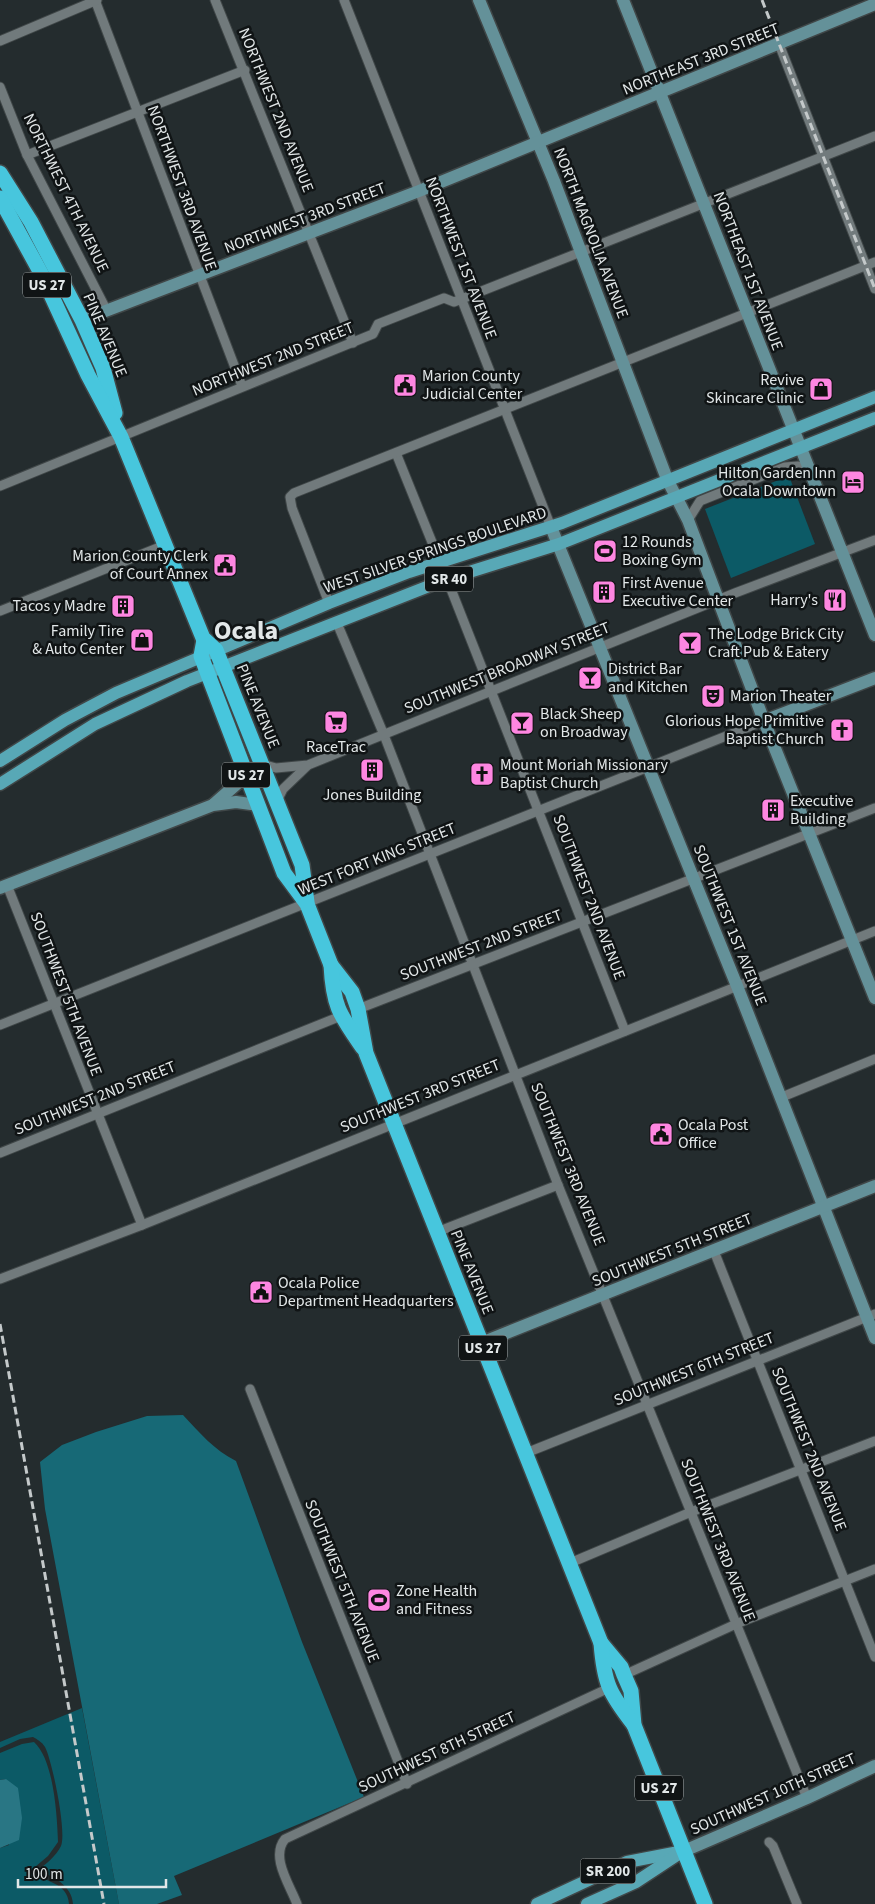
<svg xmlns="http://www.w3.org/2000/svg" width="875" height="1904" viewBox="0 0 875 1904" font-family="'Source Sans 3',sans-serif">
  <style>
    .green { fill: #0c5a66 }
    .forest { fill: #176976 }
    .water { fill: #297684 }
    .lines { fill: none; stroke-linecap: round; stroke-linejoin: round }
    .street-casing { stroke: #404748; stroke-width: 11 }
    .secondary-casing { stroke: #404748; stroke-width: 15 }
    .primary-casing { stroke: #404748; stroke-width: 15 }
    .highway-casing { stroke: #404748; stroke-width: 18 }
    .street { stroke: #717a7c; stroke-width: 9 }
    .secondary { stroke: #649199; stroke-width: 12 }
    .primary { stroke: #58a8b6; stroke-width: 12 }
    .highway { stroke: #47c6dd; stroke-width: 15 }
    .rail { stroke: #c4c9ca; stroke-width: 3; stroke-dasharray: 8 4; stroke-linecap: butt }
    .labels { text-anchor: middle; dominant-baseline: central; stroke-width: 5; stroke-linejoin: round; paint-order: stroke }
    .shield { fill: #101415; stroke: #a3a8a9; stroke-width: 1 }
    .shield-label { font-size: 15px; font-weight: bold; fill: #e2e7e8 }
    .street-label { font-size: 16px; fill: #e2e7e8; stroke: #101415 }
    .poi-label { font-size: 16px; fill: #e2e7e8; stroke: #101415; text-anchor: start }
    .town-label { font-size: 26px; font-weight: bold; fill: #e2e7e8; stroke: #101415 }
  </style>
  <rect width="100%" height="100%" fill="#242c2e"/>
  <g class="green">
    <path d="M789,476L815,544L731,578L705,509Z"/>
    <path d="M82,1708L119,1904H73C72,1886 53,1875 37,1871C46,1864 56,1856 61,1846C67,1832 52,1760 45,1747C42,1742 37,1739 33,1737L20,1739L0,1748V1742Z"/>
    <path d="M34,1742C54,1760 57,1815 58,1842L48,1856L29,1872C43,1881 68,1882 69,1904H0V1848L9,1845L6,1779L0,1780V1753L22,1744Z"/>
  </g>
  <path class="forest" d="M183,1415C200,1433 214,1450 236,1461L302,1642L364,1797L174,1876L182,1895L157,1904H119L45,1509L40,1462L62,1445L96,1432L147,1416Z"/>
  <path class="water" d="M6,1779L18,1788L22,1818L19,1840L0,1848V1780Z"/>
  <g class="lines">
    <g class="street-casing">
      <g id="street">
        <path d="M95,0L242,386"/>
        <path d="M215,0L353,343"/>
        <path d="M344,0L551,527"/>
        <path d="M0,41L97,0"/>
        <path d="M779,44L875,289"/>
        <path d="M0,87L27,155L107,311"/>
        <path d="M27,155L245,70"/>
        <path d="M396,453L440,562"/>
        <path d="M0,486L373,334L378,324L444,298L454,302L875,136"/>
        <path d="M688,520L700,501L785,467L798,466L810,470"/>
        <path d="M447,579L625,1031"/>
        <path d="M329,603L292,508L290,497L294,493L875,262"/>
        <path d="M0,611L165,545"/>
        <path d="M337,623L384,735L558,1185L807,1798"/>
        <path d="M262,764L276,768L308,765L735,593L875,540"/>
        <path d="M277,801L283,789L307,766"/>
        <path d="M7,885L142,1225"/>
        <path d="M358,1009L875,808"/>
        <path d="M0,1025L764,721"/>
        <path d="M782,1097L875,1059"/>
        <path d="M0,1153L341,1016"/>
        <path d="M437,1232L558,1185"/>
        <path d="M714,1251L875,1657"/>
        <path d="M0,1279L142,1225L875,931"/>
        <path d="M250,1389L407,1784"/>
        <path d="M526,1453L875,1314"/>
        <path d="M570,1563L691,1512L875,1441"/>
        <path d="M624,1675L736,1624L875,1569"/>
        <path d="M769,1842L773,1846L797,1904"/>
        <path d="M297,1904C290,1885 270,1857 285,1839L609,1688"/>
      </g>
    </g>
    <g class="secondary-casing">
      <g id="secondary">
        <path d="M479,0L554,181L667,479L688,520L764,721L875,998"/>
        <path d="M623,0L875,635"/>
        <path d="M82,320L419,191L875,4"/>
        <path d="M551,527L737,986L875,1338"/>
        <path d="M764,721L875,678"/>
        <path d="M214,804L239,782L243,769"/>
        <path d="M0,888L213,805L236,802L258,805"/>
        <path d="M481,1343L875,1186"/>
        <path d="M684,1851L807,1798L875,1766"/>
      </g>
    </g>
    <g class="primary-casing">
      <g id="primary">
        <path d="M0,761L65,720L116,693L329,603L409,572L562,523L875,397"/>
        <path d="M0,784L95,724L187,681L447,579L559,544L875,418"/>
        <path d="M537,1904L627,1862L684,1851"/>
        <path d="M587,1904L636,1882L677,1855"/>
      </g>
    </g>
    <g class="highway-casing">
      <g id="highway">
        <path d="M0,173L31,222L82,320L103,368L115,413"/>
        <path d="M0,198L42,275L88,375L121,437L203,638L216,650L302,865L307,902"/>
        <path d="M204,640L201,656L284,873L307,904L331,965L352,992L358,1009L366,1053L601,1643L621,1667L624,1675L631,1691L634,1725L705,1904"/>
        <path d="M331,965C333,1007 340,1015 363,1048"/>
        <path d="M601,1643C604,1683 609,1693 634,1725"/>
      </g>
    </g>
    <use href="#street" class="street"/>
    <use href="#secondary" class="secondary"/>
    <use href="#primary" class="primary"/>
    <use href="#highway" class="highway"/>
    <g class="rail">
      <path d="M762,0L875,289"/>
      <path d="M0,1324L104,1904"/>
    </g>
  </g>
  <defs>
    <g id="civic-square" transform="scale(1.25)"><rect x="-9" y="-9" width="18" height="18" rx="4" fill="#fe86e1" stroke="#101415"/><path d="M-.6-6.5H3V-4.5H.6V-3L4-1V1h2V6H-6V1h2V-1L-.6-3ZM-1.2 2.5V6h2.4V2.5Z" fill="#111"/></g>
    <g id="shop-square" transform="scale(1.25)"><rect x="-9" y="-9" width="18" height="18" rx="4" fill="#fe86e1" stroke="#101415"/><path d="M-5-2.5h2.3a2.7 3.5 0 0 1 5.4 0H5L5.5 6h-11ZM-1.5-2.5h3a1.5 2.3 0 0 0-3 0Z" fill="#111"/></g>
    <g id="hotel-square" transform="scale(1.25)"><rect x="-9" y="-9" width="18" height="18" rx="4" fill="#fe86e1" stroke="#101415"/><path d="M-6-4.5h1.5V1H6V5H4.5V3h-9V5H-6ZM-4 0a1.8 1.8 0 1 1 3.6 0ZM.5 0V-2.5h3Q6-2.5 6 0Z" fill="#111"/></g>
    <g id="stadium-square" transform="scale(1.25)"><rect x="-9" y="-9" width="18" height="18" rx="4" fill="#fe86e1" stroke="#101415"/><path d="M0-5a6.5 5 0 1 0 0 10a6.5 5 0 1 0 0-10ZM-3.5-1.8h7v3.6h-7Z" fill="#111"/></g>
    <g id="building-square" transform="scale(1.25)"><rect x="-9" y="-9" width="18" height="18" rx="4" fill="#fe86e1" stroke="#101415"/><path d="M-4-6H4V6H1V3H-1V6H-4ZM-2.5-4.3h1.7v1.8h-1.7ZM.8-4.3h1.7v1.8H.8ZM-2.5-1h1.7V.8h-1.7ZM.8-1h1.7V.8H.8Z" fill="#111"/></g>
    <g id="restaurant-square" transform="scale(1.25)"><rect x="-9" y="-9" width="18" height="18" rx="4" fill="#fe86e1" stroke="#101415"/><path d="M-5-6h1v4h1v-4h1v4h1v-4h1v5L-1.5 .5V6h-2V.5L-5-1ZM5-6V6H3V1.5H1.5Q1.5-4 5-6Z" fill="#111"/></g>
    <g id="bar-square" transform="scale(1.25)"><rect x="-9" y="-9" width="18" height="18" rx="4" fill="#fe86e1" stroke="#101415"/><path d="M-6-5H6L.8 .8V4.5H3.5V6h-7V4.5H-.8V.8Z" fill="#111"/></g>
    <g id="theatre-square" transform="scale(1.25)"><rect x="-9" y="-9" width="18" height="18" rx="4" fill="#fe86e1" stroke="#101415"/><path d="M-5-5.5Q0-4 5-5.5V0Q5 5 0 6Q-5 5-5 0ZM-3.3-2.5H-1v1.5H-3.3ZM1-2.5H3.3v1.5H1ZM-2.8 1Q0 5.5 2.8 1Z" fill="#111"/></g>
    <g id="supermarket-square" transform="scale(1.25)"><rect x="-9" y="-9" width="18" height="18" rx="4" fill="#fe86e1" stroke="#101415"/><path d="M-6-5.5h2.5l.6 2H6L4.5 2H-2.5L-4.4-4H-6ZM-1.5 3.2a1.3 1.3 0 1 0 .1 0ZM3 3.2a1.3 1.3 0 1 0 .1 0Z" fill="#111"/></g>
    <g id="church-square" transform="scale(1.25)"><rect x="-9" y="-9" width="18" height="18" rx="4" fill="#fe86e1" stroke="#101415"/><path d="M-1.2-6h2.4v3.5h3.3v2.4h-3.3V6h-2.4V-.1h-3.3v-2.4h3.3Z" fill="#111"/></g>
  </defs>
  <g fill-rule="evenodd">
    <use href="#civic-square" x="405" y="385"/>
    <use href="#shop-square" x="821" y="389"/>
    <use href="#hotel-square" x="853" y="482"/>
    <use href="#stadium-square" x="605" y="551"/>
    <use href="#civic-square" x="225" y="565"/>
    <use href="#building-square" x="604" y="592"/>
    <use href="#restaurant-square" x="835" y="600"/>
    <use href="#building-square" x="123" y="606"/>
    <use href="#shop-square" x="142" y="640"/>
    <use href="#bar-square" x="690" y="643"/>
    <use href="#bar-square" x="590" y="678"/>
    <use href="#theatre-square" x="713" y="696"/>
    <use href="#supermarket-square" x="336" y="722"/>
    <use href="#bar-square" x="522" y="723"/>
    <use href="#church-square" x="842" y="730"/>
    <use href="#building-square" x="372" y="770"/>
    <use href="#church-square" x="482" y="774"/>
    <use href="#building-square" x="773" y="810"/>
    <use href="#civic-square" x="661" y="1134"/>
    <use href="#civic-square" x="261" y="1292"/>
    <use href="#stadium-square" x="379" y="1600"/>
  </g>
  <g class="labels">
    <g class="shield">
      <rect x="23" y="272.5" width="48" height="25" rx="4"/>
      <rect x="425" y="566.5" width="48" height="25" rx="4"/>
      <rect x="222" y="762.5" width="48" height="25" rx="4"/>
      <rect x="459" y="1335.5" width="48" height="25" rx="4"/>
      <rect x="635" y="1775.5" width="48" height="25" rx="4"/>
      <rect x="580.5" y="1858.5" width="55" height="25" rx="4"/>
    </g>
    <g class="shield-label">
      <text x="47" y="285">US 27</text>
      <text x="449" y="579">SR 40</text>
      <text x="246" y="775">US 27</text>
      <text x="483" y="1348">US 27</text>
      <text x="659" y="1788">US 27</text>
      <text x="608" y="1871">SR 200</text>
    </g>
    <g class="street-label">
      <text transform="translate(701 59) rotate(-22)">NORTHEAST 3RD STREET</text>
      <text transform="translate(276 110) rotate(68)">NORTHWEST 2ND AVENUE</text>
      <text transform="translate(182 188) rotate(70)">NORTHWEST 3RD AVENUE</text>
      <text transform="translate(66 193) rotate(64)">NORTHWEST 4TH AVENUE</text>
      <text transform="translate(305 218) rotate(-21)">NORTHWEST 3RD STREET</text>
      <text transform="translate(591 233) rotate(69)">NORTH MAGNOLIA AVENUE</text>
      <text transform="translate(461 258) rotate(69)">NORTHWEST 1ST AVENUE</text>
      <text transform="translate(748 271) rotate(69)">NORTHEAST 1ST AVENUE</text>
      <text transform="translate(105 335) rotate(67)">PINE AVENUE</text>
      <text transform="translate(273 359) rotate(-22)">NORTHWEST 2ND STREET</text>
      <text transform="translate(435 550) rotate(-19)">WEST SILVER SPRINGS BOULEVARD</text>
      <text transform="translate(507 668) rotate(-22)">SOUTHWEST BROADWAY STREET</text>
      <text transform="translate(258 706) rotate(68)">PINE AVENUE</text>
      <text transform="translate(377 859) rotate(-22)">WEST FORT KING STREET</text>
      <text transform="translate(589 897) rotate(69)">SOUTHWEST 2ND AVENUE</text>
      <text transform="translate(730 925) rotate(68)">SOUTHWEST 1ST AVENUE</text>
      <text transform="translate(481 945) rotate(-21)">SOUTHWEST 2ND STREET</text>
      <text transform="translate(66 994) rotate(69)">SOUTHWEST 5TH AVENUE</text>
      <text transform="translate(420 1096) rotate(-22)">SOUTHWEST 3RD STREET</text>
      <text transform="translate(95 1098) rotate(-22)">SOUTHWEST 2ND STREET</text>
      <text transform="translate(568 1164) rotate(68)">SOUTHWEST 3RD AVENUE</text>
      <text transform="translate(672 1250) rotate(-22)">SOUTHWEST 5TH STREET</text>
      <text transform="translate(472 1272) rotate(68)">PINE AVENUE</text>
      <text transform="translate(694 1369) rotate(-22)">SOUTHWEST 6TH STREET</text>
      <text transform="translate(809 1449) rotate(68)">SOUTHWEST 2ND AVENUE</text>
      <text transform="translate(718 1540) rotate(68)">SOUTHWEST 3RD AVENUE</text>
      <text transform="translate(342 1581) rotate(68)">SOUTHWEST 5TH AVENUE</text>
      <text transform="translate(437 1752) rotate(-25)">SOUTHWEST 8TH STREET</text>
      <text transform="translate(773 1794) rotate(-24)">SOUTHWEST 10TH STREET</text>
    </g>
    <g class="poi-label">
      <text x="422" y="376">Marion County<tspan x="422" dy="18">Judicial Center</tspan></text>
      <text x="804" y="380" text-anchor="end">Revive<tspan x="804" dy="18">Skincare Clinic</tspan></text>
      <text x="836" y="473" text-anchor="end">Hilton Garden Inn<tspan x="836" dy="18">Ocala Downtown</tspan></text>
      <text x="622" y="542">12 Rounds<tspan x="622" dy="18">Boxing Gym</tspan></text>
      <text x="208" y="556" text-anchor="end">Marion County Clerk<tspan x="208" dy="18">of Court Annex</tspan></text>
      <text x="622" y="583">First Avenue<tspan x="622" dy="18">Executive Center</tspan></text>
      <text x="818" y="600" text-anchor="end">Harry's</text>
      <text x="106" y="606" text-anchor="end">Tacos y Madre</text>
      <text x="124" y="631" text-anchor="end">Family Tire<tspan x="124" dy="18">&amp; Auto Center</tspan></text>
      <text x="708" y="634">The Lodge Brick City<tspan x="708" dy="18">Craft Pub &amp; Eatery</tspan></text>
      <text x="608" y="669">District Bar<tspan x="608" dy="18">and Kitchen</tspan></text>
      <text x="730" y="696">Marion Theater</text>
      <text x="540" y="714">Black Sheep<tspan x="540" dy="18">on Broadway</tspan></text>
      <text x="824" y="721" text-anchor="end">Glorious Hope Primitive<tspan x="824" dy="18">Baptist Church</tspan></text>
      <text x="336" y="747" text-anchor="middle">RaceTrac</text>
      <text x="500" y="765">Mount Moriah Missionary<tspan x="500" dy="18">Baptist Church</tspan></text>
      <text x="372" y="795" text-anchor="middle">Jones Building</text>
      <text x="790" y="801">Executive<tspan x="790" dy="18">Building</tspan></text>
      <text x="678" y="1125">Ocala Post<tspan x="678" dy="18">Office</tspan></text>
      <text x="278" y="1283">Ocala Police<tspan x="278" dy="18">Department Headquarters</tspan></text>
      <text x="396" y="1591">Zone Health<tspan x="396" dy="18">and Fitness</tspan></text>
    </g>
    <g class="town-label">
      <text x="246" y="630">Ocala</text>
    </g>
  </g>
  <path d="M18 1879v8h148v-8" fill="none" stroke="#e2e7e8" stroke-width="2.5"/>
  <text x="25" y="1879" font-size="15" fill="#e2e7e8" stroke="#101415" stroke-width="4" paint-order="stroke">100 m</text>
</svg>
